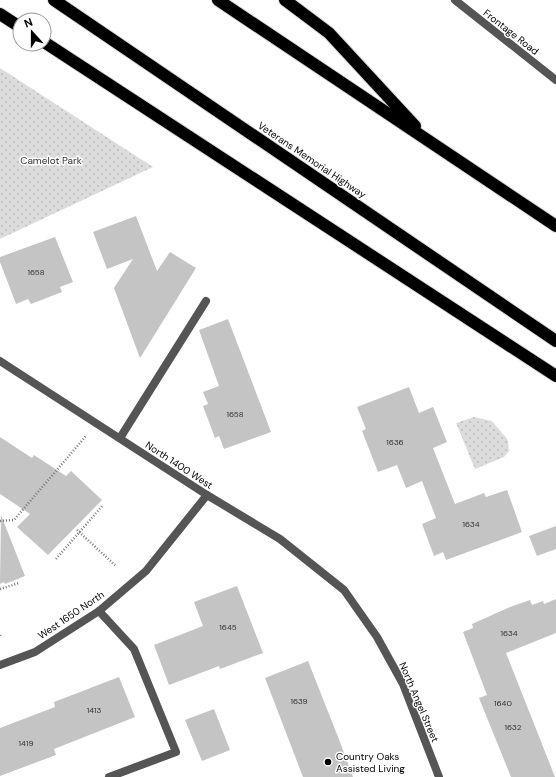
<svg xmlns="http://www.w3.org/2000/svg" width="556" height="777" viewBox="0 0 556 777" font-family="'DM Sans',sans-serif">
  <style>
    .park { fill: url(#park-dots) }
    .building { fill: #c4c4c4 }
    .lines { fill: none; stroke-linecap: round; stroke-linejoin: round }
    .motorway-casing { stroke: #dbdbdb; stroke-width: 14 }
    .path { stroke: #777; stroke-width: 2.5; stroke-dasharray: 1 2; stroke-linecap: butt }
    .service { stroke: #555; stroke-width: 8 }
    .minor { stroke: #555; stroke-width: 8 }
    .tertiary { stroke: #555; stroke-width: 8 }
    .motorway { stroke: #000; stroke-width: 12 }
    .poi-dot { fill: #000; stroke: #fff; stroke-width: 1.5 }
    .labels { text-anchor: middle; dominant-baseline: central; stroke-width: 3; stroke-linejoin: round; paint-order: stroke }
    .number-label { font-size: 8px; fill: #313131 }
    .street-label { font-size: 10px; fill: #000; stroke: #fff }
    .park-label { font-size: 10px; fill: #333; stroke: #fff }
    .poi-label { font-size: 10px; fill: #000; stroke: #fff; text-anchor: start }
  </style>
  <defs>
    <pattern id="park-dots" width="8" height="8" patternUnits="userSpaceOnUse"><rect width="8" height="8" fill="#dcdcdc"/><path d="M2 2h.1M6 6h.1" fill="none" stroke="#bbb" stroke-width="1.8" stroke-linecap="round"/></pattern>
  </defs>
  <rect width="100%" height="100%" fill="#fff"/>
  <g class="park">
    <path d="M0,68L153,167L0,239Z"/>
    <path d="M474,417L492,421L508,440L509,451L504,457L475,469L456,423Z"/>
  </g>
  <g class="building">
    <path d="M136,216L157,271L170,252L196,268L140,358L114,288L133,259L107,269L93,232Z"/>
    <path d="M55,237L73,282L60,287L62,292L31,304L28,299L16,304L0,262V257Z"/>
    <path d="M228,319L271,432L224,449L219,436L215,438L203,406L208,404L203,392L219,386L199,330Z"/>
    <path d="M409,387L419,413L433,407L447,442L433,448L455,504L484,493L486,497L507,490L522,532L446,560L443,552L434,556L422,524L436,518L422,481L406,488L397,465L378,472L362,431L366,429L357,407Z"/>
    <path d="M0,437L32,458L34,455L66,476L71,471L102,500L48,555L17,527L30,514L0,494Z"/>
    <path d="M1,515L25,576L5,584L4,582L0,584Z"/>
    <path d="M556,526V549L537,556L529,536Z"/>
    <path d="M237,586L263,653L220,669L219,666L169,685L154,645L203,626L194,602Z"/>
    <path d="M556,599V633L506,653L555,777H511L479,698L487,695L463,632L473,628L472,624L510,607L530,600L532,605L543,601L544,604Z"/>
    <path d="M308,661L340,742L353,777H303L265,678Z"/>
    <path d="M119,677L135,717L54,749L56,755L0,776V728L55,707L54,702Z"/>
    <path d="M214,709L230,750L202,761L185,720Z"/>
  </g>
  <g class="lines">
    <g class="motorway-casing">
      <g id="motorway">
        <path d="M54,0L556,341"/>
        <path d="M218,0L556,226"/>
        <path d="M285,0L329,33L415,126"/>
        <path d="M0,14L20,27"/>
        <path d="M44,42L556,376"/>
      </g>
    </g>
    <g class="path">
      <path d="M0,521L14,520L86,436"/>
      <path d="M77,530L116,566"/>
      <path d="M56,559L103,505"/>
      <path d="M0,589L19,583"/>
      <path d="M0,635L1,638"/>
    </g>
    <g class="service">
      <path d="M120,438L206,301"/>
      <path d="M99,611L134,649L176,752L109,777"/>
    </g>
    <g class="minor">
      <path d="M0,361L207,495L280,539L344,590L377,637L403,684L439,777"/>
      <path d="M0,665L35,652L99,611L146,571L207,495"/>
    </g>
    <path class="tertiary" d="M455,0L556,80"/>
    <use href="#motorway" class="motorway"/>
  </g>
  <circle class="poi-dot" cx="328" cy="762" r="4"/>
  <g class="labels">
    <g class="number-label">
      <text x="36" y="272">1658</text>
      <text x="235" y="414">1658</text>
      <text x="395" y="442">1636</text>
      <text x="471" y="524">1634</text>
      <text x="228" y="627">1645</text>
      <text x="509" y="633">1634</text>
      <text x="299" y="701">1639</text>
      <text x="503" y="703">1640</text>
      <text x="94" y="710">1413</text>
      <text x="513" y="727">1632</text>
      <text x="26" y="743">1419</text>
    </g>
    <g class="street-label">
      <text transform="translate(511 32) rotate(38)">Frontage Road</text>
      <text transform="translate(312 160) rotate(34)">Veterans Memorial Highway</text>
      <text transform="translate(179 465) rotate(33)">North 1400 West</text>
      <text transform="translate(71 615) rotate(-34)">West 1650 North</text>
      <text transform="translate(419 702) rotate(67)">North Angel Street</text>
    </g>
    <g class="park-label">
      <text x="51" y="160">Camelot Park</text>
    </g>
    <g class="poi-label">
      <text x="336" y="756">Country Oaks<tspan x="336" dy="12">Assisted Living</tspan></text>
    </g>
  </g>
  <g transform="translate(32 32) rotate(339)"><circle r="19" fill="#ffffff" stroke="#999999"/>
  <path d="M0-3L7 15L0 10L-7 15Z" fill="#000000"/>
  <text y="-6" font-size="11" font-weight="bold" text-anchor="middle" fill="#000000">N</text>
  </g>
</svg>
